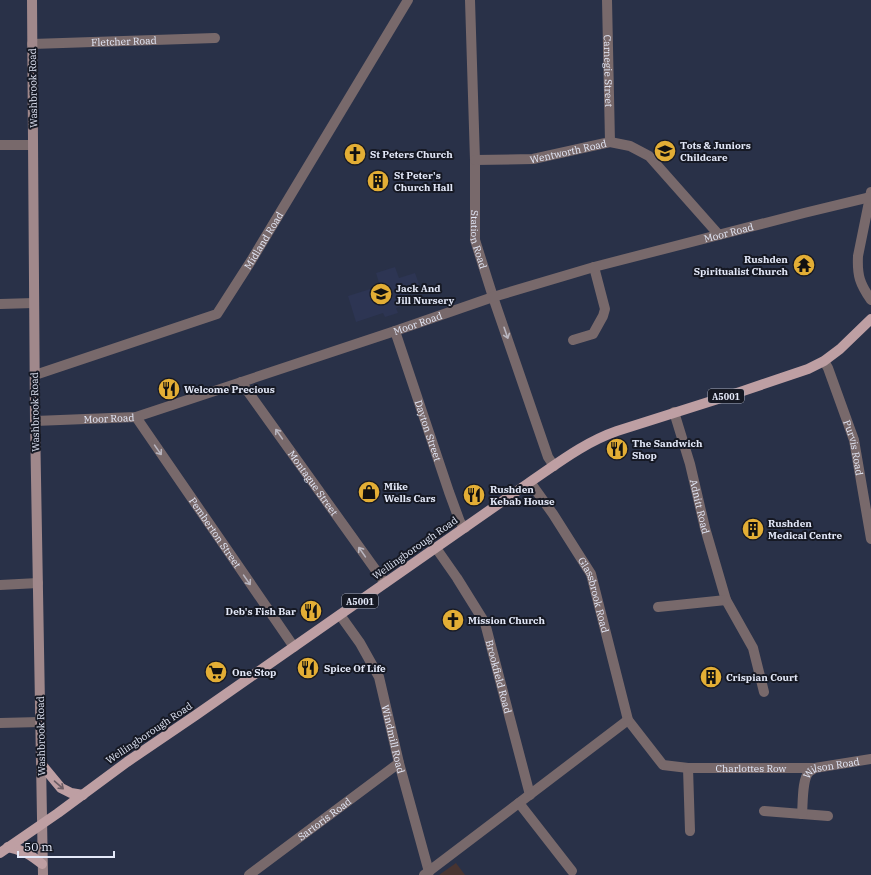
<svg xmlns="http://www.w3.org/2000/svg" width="871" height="875" viewBox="0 0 871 875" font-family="'IBM Plex Serif',serif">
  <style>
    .built { fill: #2d3553 }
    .industrial { fill: #483431 }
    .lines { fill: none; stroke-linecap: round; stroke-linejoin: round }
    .street { stroke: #78696b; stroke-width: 10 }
    .secondary { stroke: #a0888b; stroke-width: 10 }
    .primary { stroke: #be9fa3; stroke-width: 10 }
    .oneway { stroke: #b9b6c0 }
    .oneway2 { stroke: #6a5c64 }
    .labels { text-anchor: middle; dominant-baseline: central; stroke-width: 4; stroke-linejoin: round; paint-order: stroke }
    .shield { fill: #161924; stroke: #a6abb9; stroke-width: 1 }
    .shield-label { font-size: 9px; font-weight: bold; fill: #e4e9f9 }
    .street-label { font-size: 10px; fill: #e4e9f9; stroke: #161924 }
    .poi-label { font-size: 10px; font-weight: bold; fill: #e4e9f9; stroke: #161924; text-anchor: start }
  </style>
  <rect width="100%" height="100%" fill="#293148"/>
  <path class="built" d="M395,267L399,278L415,273L420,287L407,291L410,303L396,308L398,313L385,317L383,313L356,322L348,296L380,286L376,273Z"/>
  <path class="industrial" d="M456,863L465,875H439Z"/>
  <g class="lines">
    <g class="street">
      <path id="s1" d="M470,0L475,160V240L493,297L548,457L554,466"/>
      <path id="s2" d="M607,0L610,142"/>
      <path id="s3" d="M32,44L215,38"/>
      <path d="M0,145H33"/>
      <path id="s4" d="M475,160L533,159L610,142L630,146L649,156L719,235"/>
      <path d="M871,192L858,256C857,276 860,284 871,300"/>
      <path d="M0,304L34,303"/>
      <path id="s5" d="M395,331L449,492L460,522L465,528"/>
      <path d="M573,340L593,334L603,316L605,309L594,267"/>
      <path id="s6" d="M824,361L828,368L854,440L871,539"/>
      <path id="s7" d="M35,375L217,314L251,261L408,0"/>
      <path id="s8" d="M241,382L385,583"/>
      <path id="s9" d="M674,412L690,464L705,528L726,600L753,648L764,692"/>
      <path id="s10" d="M136,417L294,647"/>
      <path id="s11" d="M35,421L136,417L395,331L493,297L594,267L804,213L870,197"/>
      <path id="s12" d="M530,482L553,514L591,574L628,720L663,765L688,768L690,831"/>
      <path id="s13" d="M436,548L457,578L485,623L530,795"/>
      <path d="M0,585L38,583"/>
      <path d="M658,607L726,600"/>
      <path id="s14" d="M340,615L360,643L379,677L399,763L429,872"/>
      <path d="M0,723L40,722"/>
      <path id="s15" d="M688,768H815"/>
      <path d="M519,803L572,871"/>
      <path d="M764,811L828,816"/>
      <path id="s16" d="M802,814C803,803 802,779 809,772C810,771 815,768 815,768L871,759"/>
      <path id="s17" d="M249,875L399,763"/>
      <path d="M424,875L628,720"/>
    </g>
    <path class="secondary" d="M32,0L35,421L43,875"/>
    <g class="primary">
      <path d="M42,765L61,788L71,793L83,795"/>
      <path d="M8,847C23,850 31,855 42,864"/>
      <path d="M0,853L58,813L127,762L196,715L530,482C558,463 585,442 617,431L740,392L808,369L824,361L840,349L871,319"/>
    </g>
  </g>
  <defs><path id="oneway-shaft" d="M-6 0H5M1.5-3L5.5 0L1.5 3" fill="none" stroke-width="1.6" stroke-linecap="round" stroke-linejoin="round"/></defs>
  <g class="oneway">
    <use href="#oneway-shaft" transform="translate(506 333) rotate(71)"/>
    <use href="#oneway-shaft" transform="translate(279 434) rotate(-125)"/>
    <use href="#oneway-shaft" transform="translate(158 450) rotate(55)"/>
    <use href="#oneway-shaft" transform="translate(362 552) rotate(-125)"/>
    <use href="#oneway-shaft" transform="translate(247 580) rotate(55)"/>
  </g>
  <use class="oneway2" href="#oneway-shaft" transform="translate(59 785) rotate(41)"/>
  <defs>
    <g id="school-disc" transform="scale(1.15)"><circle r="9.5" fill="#e3ae35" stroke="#161924"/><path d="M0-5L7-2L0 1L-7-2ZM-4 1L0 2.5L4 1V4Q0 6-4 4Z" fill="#111"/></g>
    <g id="church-disc" transform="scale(1.15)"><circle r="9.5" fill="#e3ae35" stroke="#161924"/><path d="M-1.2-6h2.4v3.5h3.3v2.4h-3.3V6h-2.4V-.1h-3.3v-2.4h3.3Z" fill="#111"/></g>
    <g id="building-disc" transform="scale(1.15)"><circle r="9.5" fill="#e3ae35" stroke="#161924"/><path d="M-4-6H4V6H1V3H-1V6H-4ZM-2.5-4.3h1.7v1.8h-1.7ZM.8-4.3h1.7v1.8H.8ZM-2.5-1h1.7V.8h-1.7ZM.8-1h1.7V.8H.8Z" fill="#111"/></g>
    <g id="temple-disc" transform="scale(1.15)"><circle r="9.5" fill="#e3ae35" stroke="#161924"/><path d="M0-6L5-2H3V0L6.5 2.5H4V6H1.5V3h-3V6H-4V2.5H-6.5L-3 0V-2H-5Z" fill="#111"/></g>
    <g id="restaurant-disc" transform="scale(1.15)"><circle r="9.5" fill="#e3ae35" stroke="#161924"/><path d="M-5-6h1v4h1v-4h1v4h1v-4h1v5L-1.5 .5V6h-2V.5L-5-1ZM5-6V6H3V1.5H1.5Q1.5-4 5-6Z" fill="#111"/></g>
    <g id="shop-disc" transform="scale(1.15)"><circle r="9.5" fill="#e3ae35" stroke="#161924"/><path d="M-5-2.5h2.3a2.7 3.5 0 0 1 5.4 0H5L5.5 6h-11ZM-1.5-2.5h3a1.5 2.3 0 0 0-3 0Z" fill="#111"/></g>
    <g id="supermarket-disc" transform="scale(1.15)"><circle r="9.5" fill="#e3ae35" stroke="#161924"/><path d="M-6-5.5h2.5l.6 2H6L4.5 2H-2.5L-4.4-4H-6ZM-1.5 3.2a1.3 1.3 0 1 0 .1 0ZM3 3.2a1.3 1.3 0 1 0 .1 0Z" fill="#111"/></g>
  </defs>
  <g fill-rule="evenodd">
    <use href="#school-disc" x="665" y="151"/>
    <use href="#church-disc" x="355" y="154"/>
    <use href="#building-disc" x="378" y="181"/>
    <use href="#temple-disc" x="804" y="265"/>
    <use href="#school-disc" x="381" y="294"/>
    <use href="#restaurant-disc" x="169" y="389"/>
    <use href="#restaurant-disc" x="617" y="449"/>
    <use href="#shop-disc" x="369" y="492"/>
    <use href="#restaurant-disc" x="474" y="495"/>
    <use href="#building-disc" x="753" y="529"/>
    <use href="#restaurant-disc" x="311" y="611"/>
    <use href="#church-disc" x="453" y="620"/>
    <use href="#restaurant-disc" x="308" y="668"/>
    <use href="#supermarket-disc" x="216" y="672"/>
    <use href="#building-disc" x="711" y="677"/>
  </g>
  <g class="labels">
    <g class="shield">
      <rect x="708" y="389" width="36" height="14" rx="3"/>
      <rect x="342" y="594" width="36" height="14" rx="3"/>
    </g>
    <g class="shield-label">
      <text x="726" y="396">A5001</text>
      <text x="360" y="601">A5001</text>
    </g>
    <g class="street-label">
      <text stroke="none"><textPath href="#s3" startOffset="92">Fletcher Road</textPath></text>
      <text stroke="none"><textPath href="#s2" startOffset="71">Carnegie Street</textPath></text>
      <text transform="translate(33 88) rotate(-91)">Washbrook Road</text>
      <text stroke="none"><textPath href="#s4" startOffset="94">Wentworth Road</textPath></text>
      <text stroke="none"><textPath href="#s11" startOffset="722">Moor Road</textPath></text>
      <text stroke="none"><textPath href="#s1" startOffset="240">Station Road</textPath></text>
      <text stroke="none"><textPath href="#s7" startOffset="279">Midland Road</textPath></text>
      <text stroke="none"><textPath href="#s11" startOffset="398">Moor Road</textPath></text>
      <text transform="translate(35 412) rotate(-91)">Washbrook Road</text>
      <text stroke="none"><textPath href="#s11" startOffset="74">Moor Road</textPath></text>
      <text stroke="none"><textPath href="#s5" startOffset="105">Dayton Street</textPath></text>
      <text stroke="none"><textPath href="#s6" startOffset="92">Purvis Road</textPath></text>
      <text stroke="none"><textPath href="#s8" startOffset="124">Montague Street</textPath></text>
      <text stroke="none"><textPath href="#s9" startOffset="98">Adnitt Road</textPath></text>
      <text stroke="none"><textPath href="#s10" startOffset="140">Pemberton Street</textPath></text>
      <text transform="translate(415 548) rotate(-35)">Wellingborough Road</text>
      <text stroke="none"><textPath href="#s12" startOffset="131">Glassbrook Road</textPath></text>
      <text stroke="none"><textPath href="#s13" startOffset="145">Brookfield Road</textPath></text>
      <text transform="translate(149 733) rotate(-34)">Wellingborough Road</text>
      <text transform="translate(41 736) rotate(-91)">Washbrook Road</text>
      <text stroke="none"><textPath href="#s14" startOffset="137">Windmill Road</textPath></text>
      <text stroke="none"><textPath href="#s15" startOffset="63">Charlottes Row</textPath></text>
      <text stroke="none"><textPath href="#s16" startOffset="66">Wilson Road</textPath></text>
      <text stroke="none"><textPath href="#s17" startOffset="94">Sartoris Road</textPath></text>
    </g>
    <g class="poi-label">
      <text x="680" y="145">Tots &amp; Juniors<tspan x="680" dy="12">Childcare</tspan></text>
      <text x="370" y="154">St Peters Church</text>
      <text x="394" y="175">St Peter's<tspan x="394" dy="12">Church Hall</tspan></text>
      <text x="788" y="259" text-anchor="end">Rushden<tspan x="788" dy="12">Spiritualist Church</tspan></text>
      <text x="396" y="288">Jack And<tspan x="396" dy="12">Jill Nursery</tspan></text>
      <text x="184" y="389">Welcome Precious</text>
      <text x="632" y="443">The Sandwich<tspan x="632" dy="12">Shop</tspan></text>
      <text x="384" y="486">Mike<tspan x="384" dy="12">Wells Cars</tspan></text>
      <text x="490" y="489">Rushden<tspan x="490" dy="12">Kebab House</tspan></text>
      <text x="768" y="523">Rushden<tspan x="768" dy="12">Medical Centre</tspan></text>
      <text x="296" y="611" text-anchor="end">Deb's Fish Bar</text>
      <text x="468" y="620">Mission Church</text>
      <text x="324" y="668">Spice Of Life</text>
      <text x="232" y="672">One Stop</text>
      <text x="726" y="677">Crispian Court</text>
    </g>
  </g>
  <path d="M18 851v6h96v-6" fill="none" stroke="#e4e9f9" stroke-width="2"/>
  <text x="24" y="851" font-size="12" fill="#e4e9f9" stroke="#161924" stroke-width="3" paint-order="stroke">50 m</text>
</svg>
